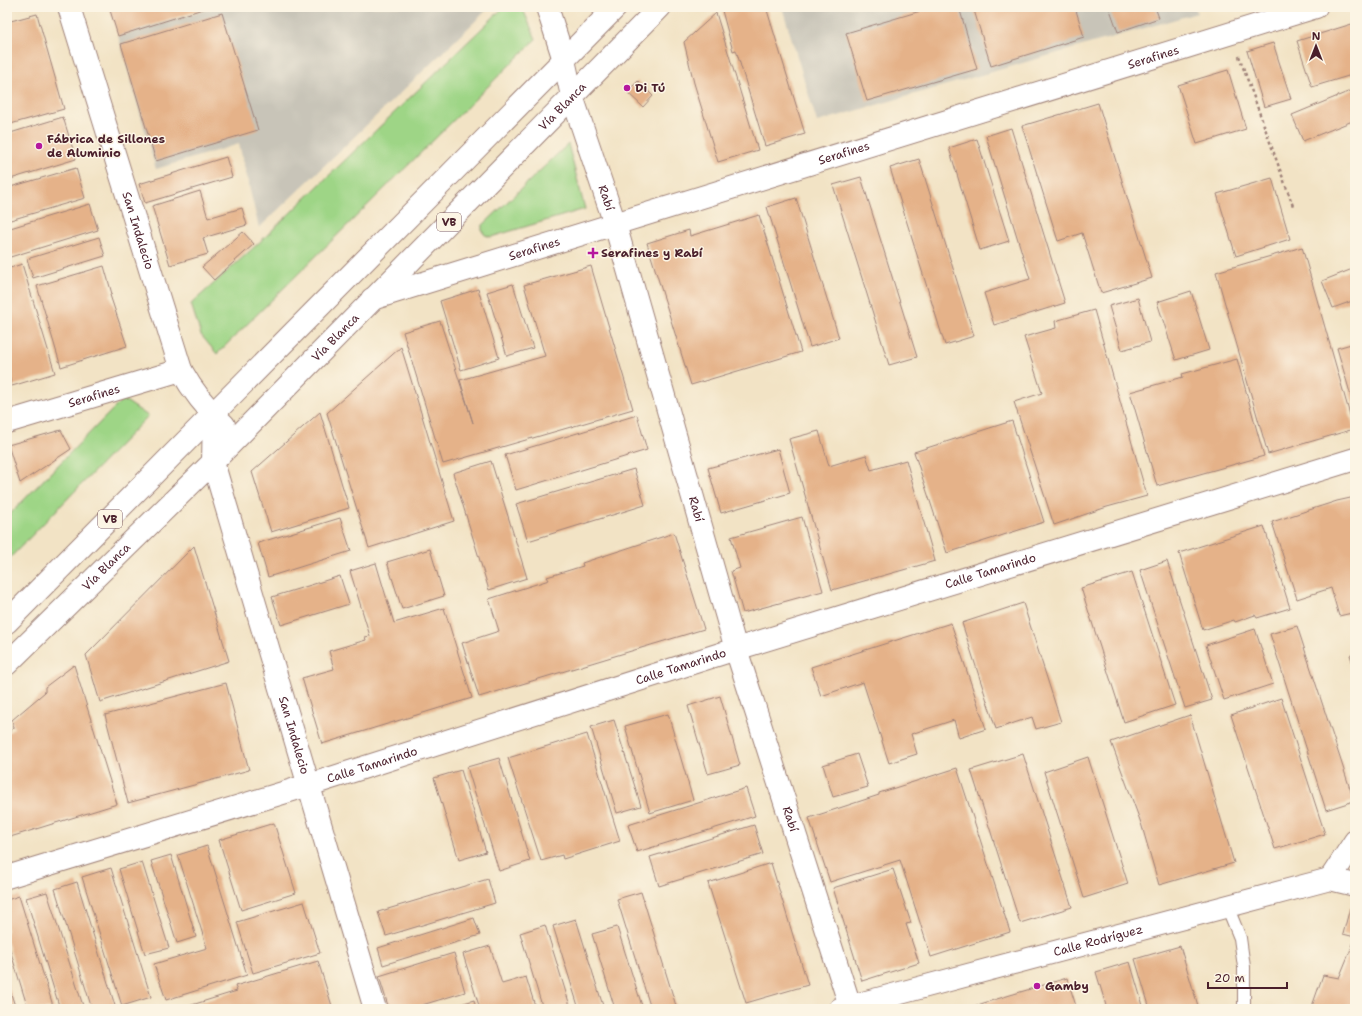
<svg xmlns="http://www.w3.org/2000/svg" width="1362" height="1016" viewBox="0 0 1362 1016" font-family="'Shantell Sans',sans-serif">
  <style>
    .industrial { fill: #c8c4b8 }
    .green { fill: #9ed586; stroke: #747a58 }
    .building { fill: #e5b289 }
    .lines { fill: none; stroke-linecap: round; stroke-linejoin: round }
    .lane-casing { stroke: #9e8178; stroke-width: 14 }
    .street-casing { stroke: #9e8178; stroke-width: 24 }
    .secondary-casing { stroke: #9e8178; stroke-width: 24 }
    .primary-casing { stroke: #9e8178; stroke-width: 24 }
    .path { stroke: #9e8178; stroke-width: 2.5; stroke-dasharray: 3 3; stroke-linecap: butt }
    .lane { stroke: #fff; stroke-width: 12 }
    .street { stroke: #fff; stroke-width: 22 }
    .secondary { stroke: #fff; stroke-width: 22 }
    .primary { stroke: #fff; stroke-width: 22 }
    .poi-dot { fill: #b5179e; stroke: #fcf5e5; stroke-width: 1.5 }
    .labels { text-anchor: middle; dominant-baseline: central; stroke-width: 3; stroke-linejoin: round; paint-order: stroke }
    .shield { fill: #fcf5e5; stroke: #7f5f63; stroke-width: 1 }
    .shield-label { font-size: 11px; font-weight: bold; fill: #4a1f2b }
    .street-label { font-size: 12px; fill: #4a1f2b; stroke: #fcf5e5 }
    .poi-label { font-size: 12px; font-weight: bold; fill: #4a1f2b; stroke: #fcf5e5; text-anchor: start }
  </style>
  <rect width="100%" height="100%" fill="#fcf5e5"/>
  <filter id="ink" filterUnits="userSpaceOnUse"><feTurbulence type="fractalNoise" baseFrequency=".025" numOctaves="2"/><feDisplacementMap in="SourceGraphic" scale="8" xChannelSelector="R" yChannelSelector="G"/><feConvolveMatrix kernelMatrix="1 2 1 2 8 2 1 2 1" color-interpolation-filters="sRGB"/></filter>
  <filter id="wash" filterUnits="userSpaceOnUse"><feTurbulence type="fractalNoise" baseFrequency=".012" numOctaves="4" result="noise"/><feDisplacementMap in="SourceGraphic" scale="16" xChannelSelector="R" yChannelSelector="G"/><feGaussianBlur stdDeviation="0.9" result="paint"/><feColorMatrix in="noise" values="0 0 0 0 0 0 0 0 0 0 0 0 0 0 0 0 0 1.4 0 .05"/><feComposite in="paint" operator="in"/></filter>
  <g filter="url(#wash)">
    <rect width="100%" height="100%" fill="#f2e3c5"/>
    <g class="industrial">
      <path d="M217,7H490L259,228L239,144L156,169L118,36Z"/>
      <path d="M782,7H1195L1197,13L817,122Z"/>
    </g>
    <g class="green">
      <path d="M504,7H522L536,39L217,354L201,335L191,304L262,240Z"/>
      <path d="M568,144L585,209L491,237L485,235L482,231V226Z"/>
      <path d="M123,399L148,416L7,561V517Z"/>
    </g>
    <g id="blocks">
      <g class="building">
        <path d="M109,7H209L118,36Z"/>
        <path d="M721,7H766L805,134L765,146L736,50L733,51Z"/>
        <path d="M934,7H959L977,69L867,101L846,33Z"/>
        <path d="M973,7H1075L1084,37L991,66Z"/>
        <path d="M1109,7H1155L1159,18L1118,32Z"/>
        <path d="M222,13L258,130L156,161L121,44Z"/>
        <path d="M716,13L758,150L718,162L694,83L684,42Z"/>
        <path d="M37,14L64,109L7,125V22Z"/>
        <path d="M1355,23V74L1312,87L1297,41Z"/>
        <path d="M1273,43L1291,99L1264,107L1247,51Z"/>
        <path d="M1228,70L1246,129L1197,144L1178,85Z"/>
        <path d="M638,81L653,96L643,107L627,92Z"/>
        <path d="M1355,89V120L1303,141L1292,115Z"/>
        <path d="M1098,103L1152,278L1101,293L1082,233L1058,241L1022,126Z"/>
        <path d="M63,117L76,159L7,180V134Z"/>
        <path d="M1011,128L1065,303L994,325L984,293L1030,279L986,136Z"/>
        <path d="M977,139L1009,241L980,250L949,148Z"/>
        <path d="M226,157L232,177L145,203L139,184Z"/>
        <path d="M919,159L974,336L945,345L890,168Z"/>
        <path d="M76,168L85,198L7,221V188Z"/>
        <path d="M861,177L917,357L889,365L833,185Z"/>
        <path d="M1272,178L1290,239L1236,256L1217,194Z"/>
        <path d="M200,191L208,218L242,208L247,225L203,238L208,254L170,265L152,206Z"/>
        <path d="M796,198L839,338L810,347L767,207Z"/>
        <path d="M90,204L98,230L7,258V229Z"/>
        <path d="M759,215L801,352L691,385L647,243L689,230L690,236Z"/>
        <path d="M243,232L254,244L214,280L202,267Z"/>
        <path d="M99,237L105,256L33,278L27,259Z"/>
        <path d="M1302,247L1354,429L1268,454L1216,272Z"/>
        <path d="M22,264L55,373L12,386L7,368V269Z"/>
        <path d="M104,266L112,294L110,295L127,346L61,367L37,286Z"/>
        <path d="M591,266L633,409L443,464L403,332L440,321L473,423L460,380L545,356L524,285Z"/>
        <path d="M1355,268V300L1333,308L1322,281Z"/>
        <path d="M513,284L533,348L507,356L487,292Z"/>
        <path d="M478,289L499,358L461,370L440,301Z"/>
        <path d="M1191,291L1209,350L1176,360L1157,302Z"/>
        <path d="M1138,298L1150,342L1122,350L1109,306Z"/>
        <path d="M1094,310L1147,496L1107,507L1054,525L1014,402L1042,393L1024,337L1056,328L1055,321Z"/>
        <path d="M1355,343V410L1337,348Z"/>
        <path d="M401,347L454,521L369,548L327,413Z"/>
        <path d="M1237,359L1264,456L1157,486L1130,392L1183,377L1182,374Z"/>
        <path d="M320,412L349,508L271,532L252,472Z"/>
        <path d="M637,415L647,450L516,490L505,455Z"/>
        <path d="M1012,421L1044,522L947,553L914,452Z"/>
        <path d="M61,430L71,449L20,483L8,445Z"/>
        <path d="M819,431L829,466L866,455L871,470L906,460L935,561L832,590L789,439Z"/>
        <path d="M778,449L790,493L721,513L708,468Z"/>
        <path d="M491,461L527,578L489,590L453,473Z"/>
        <path d="M634,469L645,505L528,541L516,504Z"/>
        <path d="M1355,497V632H1354L1352,613L1339,616L1331,588L1297,599L1272,522L1337,501Z"/>
        <path d="M802,517L823,591L743,613L731,571L740,568L731,537Z"/>
        <path d="M340,518L351,551L268,577L258,543Z"/>
        <path d="M1264,526L1290,608L1257,618L1255,615L1235,622L1234,620L1203,630L1179,553Z"/>
        <path d="M674,533L704,629L479,697L462,643L499,631L489,599L549,580L547,577L583,566L582,563Z"/>
        <path d="M194,546L229,661L100,702L86,655Z"/>
        <path d="M430,549L444,596L402,609L387,562Z"/>
        <path d="M1167,561L1212,700L1185,708L1140,570Z"/>
        <path d="M376,563L394,623L444,608L472,698L322,744L302,678L334,669L329,651L366,640L365,637L370,636L350,571Z"/>
        <path d="M1132,572L1175,705L1124,722L1081,588Z"/>
        <path d="M340,576L349,604L281,625L272,597Z"/>
        <path d="M1023,603L1061,722L1036,729L1032,717L996,729L962,623Z"/>
        <path d="M951,623L986,729L959,738L954,720L911,734L917,754L889,763L863,682L821,696L811,667Z"/>
        <path d="M1297,626L1354,801L1326,810L1270,634Z"/>
        <path d="M1255,629L1273,684L1224,700L1206,645Z"/>
        <path d="M1355,653V670L1350,655Z"/>
        <path d="M74,665L117,804L7,838V734L14,728L12,720L45,692V687Z"/>
        <path d="M226,683L249,770L128,803L105,715Z"/>
        <path d="M720,696L740,765L708,774L688,706Z"/>
        <path d="M1281,698L1325,834L1275,849L1231,715Z"/>
        <path d="M668,714L693,800L650,813L625,726Z"/>
        <path d="M1190,715L1234,863L1159,885L1141,823L1111,742Z"/>
        <path d="M614,720L641,806L617,813L591,727Z"/>
        <path d="M587,734L620,841L563,859L562,855L541,861L508,758Z"/>
        <path d="M857,754L868,787L833,797L823,765Z"/>
        <path d="M1023,754L1072,907L1020,923L971,770Z"/>
        <path d="M1088,757L1128,884L1084,898L1044,772Z"/>
        <path d="M499,758L530,861L499,871L467,767Z"/>
        <path d="M957,768L1010,932L931,957L900,860L830,882L809,818L879,795V793Z"/>
        <path d="M461,770L486,852L459,860L434,778Z"/>
        <path d="M746,788L755,816L637,852L628,825Z"/>
        <path d="M274,823L296,893L241,910L219,840Z"/>
        <path d="M754,825L763,854L659,886L650,857Z"/>
        <path d="M207,846L247,975L166,1000L154,964L207,948L178,855Z"/>
        <path d="M171,855L196,937L177,943L151,861Z"/>
        <path d="M142,862L169,948L145,954L119,869Z"/>
        <path d="M771,863L808,985L746,1003L708,883Z"/>
        <path d="M111,868L151,997L122,1006L82,877Z"/>
        <path d="M893,869L911,923L906,924L919,963L862,981L833,888Z"/>
        <path d="M488,879L495,903L386,936L378,912Z"/>
        <path d="M77,882L116,1009H92L55,889Z"/>
        <path d="M47,892L84,1009H60L26,898Z"/>
        <path d="M641,892L677,1009H651L617,899Z"/>
        <path d="M19,896L54,1009H28L7,940V900Z"/>
        <path d="M304,902L320,953L253,973L237,922Z"/>
        <path d="M1350,908L1355,909V937L1343,934Z"/>
        <path d="M474,918L480,935L383,965L378,948Z"/>
        <path d="M576,919L604,1009H579L553,926Z"/>
        <path d="M545,925L571,1009H543L520,933Z"/>
        <path d="M617,927L643,1009H615L592,934Z"/>
        <path d="M1355,939V1009H1311L1323,975L1339,978Z"/>
        <path d="M490,946L502,984L526,977L536,1009H480L463,954Z"/>
        <path d="M1180,946L1199,1009H1150L1135,959Z"/>
        <path d="M454,953L465,992L409,1009H389L379,976Z"/>
        <path d="M318,961L332,1006L320,1009H179L237,991L235,986Z"/>
        <path d="M1130,962L1144,1009H1107L1096,972Z"/>
        <path d="M1067,978L1077,1009H978L977,1005Z"/>
        <path d="M7,982L16,1009H7Z"/>
        <path d="M474,1000L476,1009H444Z"/>
      </g>
    </g>
  </g>
  <g filter="url(#ink)">
    <use href="#blocks" fill-opacity="0" stroke="#9e8178" stroke-width="1"/>
    <g class="lines">
      <g class="lane-casing">
        <path id="lane" d="M1227,906L1240,938L1244,967V1009"/>
      </g>
      <g class="street-casing">
        <g id="street">
          <path id="s1" d="M69,7L181,370C193,392 206,408 224,425"/>
          <path id="s2" d="M547,7L564,60L572,96L615,224L736,649L851,1009"/>
          <path id="s3" d="M214,415L213,462L375,1009"/>
          <path id="s4" d="M7,422L181,370"/>
          <path id="s5" d="M7,877L309,785L736,649L1355,459"/>
          <path d="M1330,879L1355,841"/>
          <path id="s6" d="M840,1009L1330,879L1355,885"/>
        </g>
      </g>
      <g class="secondary-casing">
        <g id="secondary">
          <path id="s7" d="M372,299L1316,7"/>
        </g>
      </g>
      <g class="primary-casing">
        <g id="primary">
          <path d="M7,622L616,7"/>
          <path id="s8" d="M7,664L213,462L660,7"/>
        </g>
      </g>
      <path class="path" d="M1239,56L1293,206"/>
      <use href="#lane" class="lane"/>
      <use href="#street" class="street"/>
      <use href="#secondary" class="secondary"/>
      <use href="#primary" class="primary"/>
    </g>
  </g>
  <g class="poi-dot">
    <circle cx="627" cy="88" r="4"/>
    <circle cx="39" cy="146" r="4"/>
    <path d="M591 247h4v4h4v4h-4v4h-4v-4h-4v-4h4z"/>
    <circle cx="1037" cy="986" r="4"/>
  </g>
  <g class="labels">
    <g class="shield">
      <rect x="437" y="213" width="24" height="18" rx="3"/>
      <rect x="98" y="510" width="24" height="18" rx="3"/>
    </g>
    <g class="shield-label">
      <text x="449" y="222">VB</text>
      <text x="110" y="519">VB</text>
    </g>
    <g class="street-label">
      <text stroke="none"><textPath href="#s7" startOffset="818">Serafines</textPath></text>
      <text stroke="none"><textPath href="#s8" startOffset="787">Vía Blanca</textPath></text>
      <text stroke="none"><textPath href="#s7" startOffset="494">Serafines</textPath></text>
      <text stroke="none"><textPath href="#s2" startOffset="200">Rabí</textPath></text>
      <text stroke="none"><textPath href="#s1" startOffset="234">San Indalecio</textPath></text>
      <text stroke="none"><textPath href="#s7" startOffset="170">Serafines</textPath></text>
      <text stroke="none"><textPath href="#s8" startOffset="463">Vía Blanca</textPath></text>
      <text stroke="none"><textPath href="#s4" startOffset="91">Serafines</textPath></text>
      <text stroke="none"><textPath href="#s2" startOffset="524">Rabí</textPath></text>
      <text stroke="none"><textPath href="#s8" startOffset="139">Vía Blanca</textPath></text>
      <text stroke="none"><textPath href="#s5" startOffset="1030">Calle Tamarindo</textPath></text>
      <text stroke="none"><textPath href="#s5" startOffset="706">Calle Tamarindo</textPath></text>
      <text stroke="none"><textPath href="#s3" startOffset="332">San Indalecio</textPath></text>
      <text stroke="none"><textPath href="#s5" startOffset="382">Calle Tamarindo</textPath></text>
      <text stroke="none"><textPath href="#s2" startOffset="848">Rabí</textPath></text>
      <text stroke="none"><textPath href="#s6" startOffset="267">Calle Rodríguez</textPath></text>
    </g>
    <g class="poi-label">
      <text x="635" y="88">Di Tú</text>
      <text x="47" y="139">Fábrica de Sillones<tspan x="47" dy="14">de Aluminio</tspan></text>
      <text x="601" y="253">Serafines y Rabí</text>
      <text x="1045" y="986">Gamby</text>
    </g>
  </g>
  <rect width="1362" height="1016" fill="none" stroke="#fcf5e5" stroke-width="24"/>
  <g transform="translate(1316 46)" stroke="#fcf5e5" stroke-width="3" paint-order="stroke">
  <path d="M0-3L7 15L0 10L-7 15Z" fill="#4a1f2b"/>
  <text y="-6" font-size="11" font-weight="bold" text-anchor="middle" fill="#4a1f2b">N</text>
  </g>
  <path d="M1208 982v6h79v-6" fill="none" stroke="#4a1f2b" stroke-width="2"/>
  <text x="1214" y="982" font-size="12" fill="#4a1f2b" stroke="#fcf5e5" stroke-width="3" paint-order="stroke">20 m</text>
</svg>
